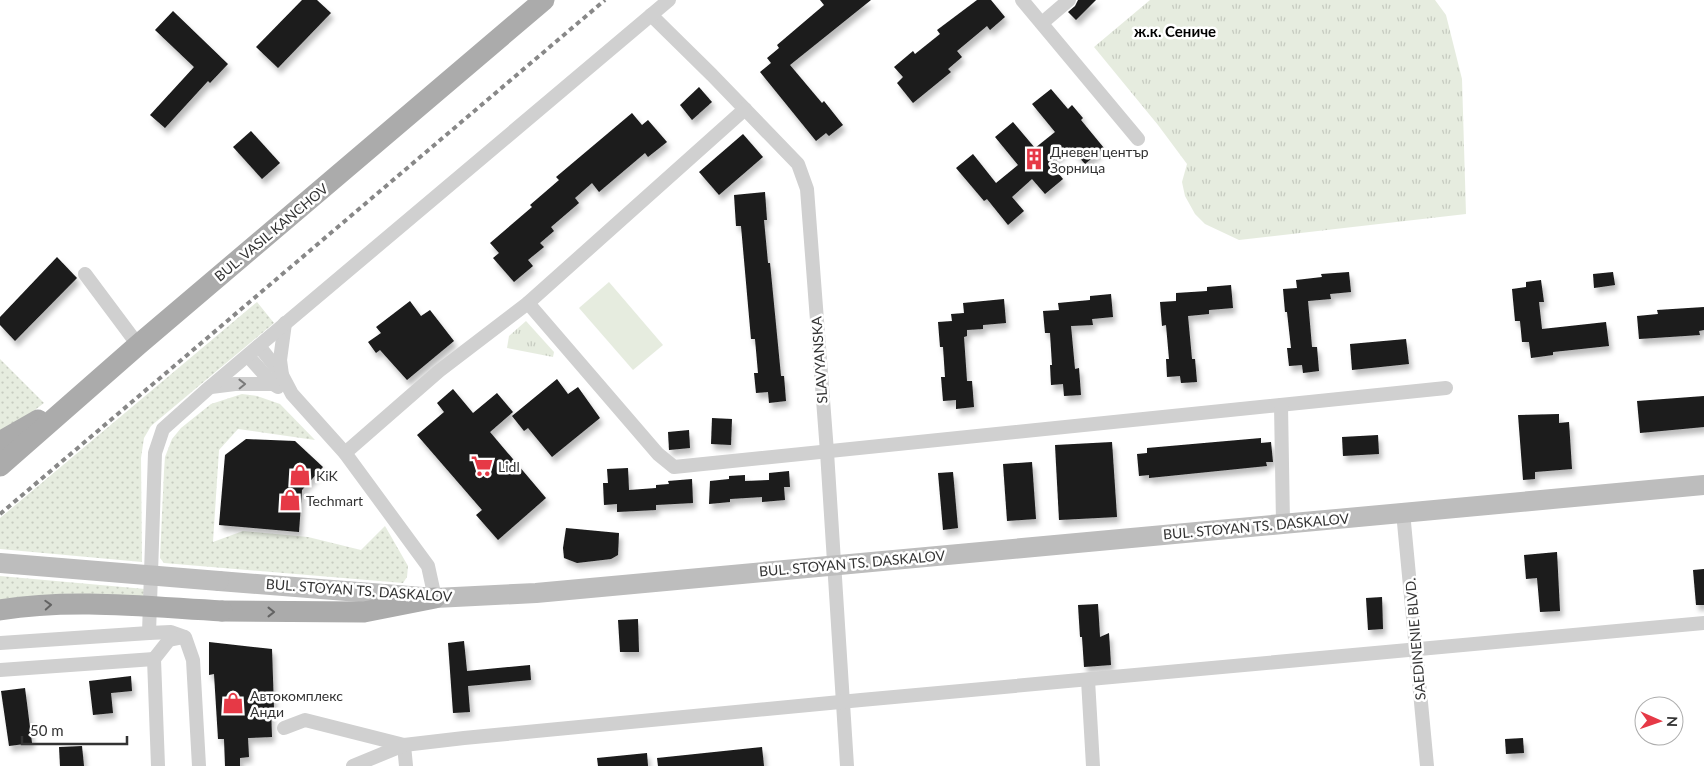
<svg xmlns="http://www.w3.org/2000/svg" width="1704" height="766" viewBox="0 0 1704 766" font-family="Lato,sans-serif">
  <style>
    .grass { fill: url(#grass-dots) }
    .park { fill: url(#park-tufts) }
    .garden { fill: #e6ecdf }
    .building { fill: #1a1a1a; filter: url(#shadow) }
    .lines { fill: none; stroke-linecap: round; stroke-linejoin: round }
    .street { stroke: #d0d0d0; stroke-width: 14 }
    .secondary { stroke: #bdbdbd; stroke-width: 20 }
    .primary { stroke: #ababab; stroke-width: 21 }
    .rail { stroke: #888; stroke-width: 4; stroke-dasharray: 5 4; stroke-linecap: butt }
    .secondary-bridge { stroke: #bdbdbd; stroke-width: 20 }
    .primary-bridge { stroke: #ababab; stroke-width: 21 }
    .oneway { stroke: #7a7a7a }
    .oneway2 { stroke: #636363 }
    .labels { text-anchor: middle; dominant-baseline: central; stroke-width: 5; stroke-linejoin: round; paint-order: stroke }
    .poi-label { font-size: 14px; fill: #333; stroke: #fff; text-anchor: start }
    .street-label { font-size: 14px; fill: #333; stroke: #fff }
    .neighbourhood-label { font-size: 15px; font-weight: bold; fill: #000; stroke: #fff }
  </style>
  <defs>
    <pattern id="grass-dots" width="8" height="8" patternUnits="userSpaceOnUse" patternTransform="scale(1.25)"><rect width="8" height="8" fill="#e6ecdf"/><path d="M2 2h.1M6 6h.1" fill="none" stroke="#c6cbc0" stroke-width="1.8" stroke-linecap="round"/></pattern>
    <pattern id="park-tufts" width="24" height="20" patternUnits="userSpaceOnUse" patternTransform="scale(1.25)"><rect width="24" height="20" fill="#e6ecdf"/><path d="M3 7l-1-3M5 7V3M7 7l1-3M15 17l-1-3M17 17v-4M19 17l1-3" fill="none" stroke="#c6cbc0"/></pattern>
    <filter id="shadow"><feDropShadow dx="3" dy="5.5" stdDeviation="2.5" flood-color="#0004"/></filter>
  </defs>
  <rect width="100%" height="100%" fill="#fff"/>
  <g class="grass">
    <path d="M257,302L274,323L151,426L144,438L141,458L142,562L0,549V518Z"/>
    <path d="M0,359L44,403L27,416L0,432Z"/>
    <path d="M242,394L257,396L280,404L315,440L238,429L219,450L213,542L243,531L308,537L361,550L385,526L408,566L407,577L403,583L164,563L160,558L164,471L165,457L172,439L181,428L211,404Z"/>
    <path d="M0,576L145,589V600L0,603Z"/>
  </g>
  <g class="park">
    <path d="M1150,0H1435L1446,15L1462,79L1466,214L1239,240L1205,224L1195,214L1185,196L1182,182L1187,164L1158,125L1094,47Z"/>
    <path d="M526,321L554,352L553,357L507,348L509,336Z"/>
  </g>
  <path class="garden" d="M609,282L663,345L633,370L579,308Z"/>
  <g class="building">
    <path d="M302,0H317L331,13L278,68L256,47Z"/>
    <path d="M820,0H871L790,65L822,103L824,101L843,125L829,136L826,133L816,141L760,72L771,63L767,58L779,48L777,45L824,5Z"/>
    <path d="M977,0H991L1005,17L990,30L987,26L957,51L962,57L948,69L951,72L913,103L897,83L903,77L894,67L913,51L915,54L940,34L937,30Z"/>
    <path d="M1078,0H1096L1076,20L1068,12L1075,6Z"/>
    <path d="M173,11L228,64L210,83L208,81L165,128L150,115L194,67L155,30Z"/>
    <path d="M699,87L712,102L692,120L680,105Z"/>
    <path d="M1051,89L1068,109L1072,105L1083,118L1081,120L1104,148L1085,164L1070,147L1050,163L1063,179L1045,194L1032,179L1012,197L1024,211L1008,225L987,199L984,201L956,168L973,154L996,183L1018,165L995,137L1013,122L1035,148L1055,132L1032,104Z"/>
    <path d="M632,113L642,125L648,120L667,142L648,157L645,153L599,192L592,183L575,198L579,203L551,227L554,231L540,243L544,247L528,260L533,266L514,282L493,258L499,253L490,243L532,207L530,205L559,180L556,177Z"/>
    <path d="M251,131L280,163L262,179L233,147Z"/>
    <path d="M743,134L763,157L719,195L699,172Z"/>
    <path d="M765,192L767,220H764L768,263H770L781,376H784L786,401L769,403L768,392L756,393L754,373H758L755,339H751L741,226H736L734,195Z"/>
    <path d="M57,257L77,278L15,341L0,325V317Z"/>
    <path d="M1349,272L1351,292L1330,294L1331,299L1308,301L1312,347H1317L1319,371L1303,373L1302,365L1289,366L1287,348H1291L1287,312H1285L1283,289L1297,288L1296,280L1322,277L1321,274Z"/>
    <path d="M1613,272L1615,285L1594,288L1593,274Z"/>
    <path d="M1541,280L1544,302H1539L1542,329L1606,322L1609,346L1553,352V355L1531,358L1529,342H1522L1520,321H1515L1512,289L1526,287V282Z"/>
    <path d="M1231,285L1233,308L1209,310V314L1188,316L1192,359H1195L1197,382L1181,383L1180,376L1167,377L1166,359H1169L1166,325L1162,326L1160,302L1176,301V293L1207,291V287Z"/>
    <path d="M1111,294L1113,317L1092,319L1093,325L1071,326L1075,369L1079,368L1081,395L1064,396L1063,384L1051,385L1050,365H1052L1050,333H1045L1043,311L1059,310L1058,303L1090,300V296Z"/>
    <path d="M1004,299L1006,323L983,325V329L967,330V336L964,337L967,381H972L974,407L956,409V400L943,401L941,377H945L943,347H940L938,322L952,321L951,314L964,313L963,303Z"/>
    <path d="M410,301L421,316L430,310L454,341L407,380L380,350L376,353L368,342L381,333L376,327Z"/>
    <path d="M1704,307V330L1699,331L1700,335L1639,339L1637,316L1658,314L1657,310Z"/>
    <path d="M1406,339L1409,364L1352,370L1350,344Z"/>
    <path d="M557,379L568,394L578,387L600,418L552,457L528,428L524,431L512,416Z"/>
    <path d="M453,389L473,413L497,393L513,412L490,432L546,498L498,540L476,515L482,510L417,435L444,412L437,403Z"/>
    <path d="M1704,396V427L1640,433L1637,401Z"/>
    <path d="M1559,414V423L1569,422L1572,469L1535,472V479L1523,480L1518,415Z"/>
    <path d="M712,418L732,419L731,445L711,444Z"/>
    <path d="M689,430L690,448L669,450L668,432Z"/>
    <path d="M1378,435L1379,454L1343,456L1342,437Z"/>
    <path d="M1261,438V443L1271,442L1273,462H1266L1267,466L1149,478V475L1139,476L1137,454L1147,453V448Z"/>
    <path d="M246,439L295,441L323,467L302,490L299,532L219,525L225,455Z"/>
    <path d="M1112,442L1117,517L1059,520L1055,445Z"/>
    <path d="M1032,462L1036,519L1007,521L1003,464Z"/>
    <path d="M628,468L629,490L656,488V485L669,484L668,481L692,479L693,503L656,505V510L617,512V504L604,505L603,483H608L607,469Z"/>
    <path d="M789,471L790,487H784L785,500L762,502V497L730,499V502L709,504L710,481L729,479V476L745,475V481L769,480V473Z"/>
    <path d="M953,472L958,528L943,530L938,473Z"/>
    <path d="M566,528L619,533L618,555L611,559L577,563L564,558L563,548Z"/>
    <path d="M1557,552L1560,611L1540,612L1537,578L1526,579L1524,555Z"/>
    <path d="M1704,569V605H1696L1693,570Z"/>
    <path d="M1382,597L1383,629L1368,630L1366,598Z"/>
    <path d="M1098,604L1100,637L1109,633L1111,665L1084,667L1082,637H1080L1078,605Z"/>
    <path d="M638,619L639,652H620L618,620Z"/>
    <path d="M464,641L467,671L530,665L531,680L468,686L470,712L453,713L448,643Z"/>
    <path d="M209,642L272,649L274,709H271L272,737L248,738L249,757L240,758V766H225L224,739H218L214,674L209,675Z"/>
    <path d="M131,676L132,691L111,693L113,713L93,715L89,681Z"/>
    <path d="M25,688L32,743L9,746L1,691Z"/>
    <path d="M1523,738L1524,753L1506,754L1505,739Z"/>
    <path d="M82,746L84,766H60L59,747Z"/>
    <path d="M762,747L764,766H658L657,758Z"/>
    <path d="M647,753L648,766H598L597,758Z"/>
  </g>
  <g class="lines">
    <g class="street">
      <path d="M1022,0L1138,139"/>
      <path d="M651,15L712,75L798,164L807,189L827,452L847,766"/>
      <path d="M1042,23L1069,0"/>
      <path d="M745,109L528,303L658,454L674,467L1446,388"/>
      <path d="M85,274L138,345"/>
      <path d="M259,346L282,375L292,394L345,453L428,566L435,598"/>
      <path d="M248,356L273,384L278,387"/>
      <path d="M282,375L280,360L285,323"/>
      <path d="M211,387L235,384H273"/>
      <path d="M1281,405L1283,523"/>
      <path d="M345,453L439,371L528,303"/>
      <path d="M1403,512L1427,766"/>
      <path d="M149,633L171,632L185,637L193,660L199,766"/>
      <path d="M0,643L149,633L155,453L163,429L210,387L669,0"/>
      <path d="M0,670L154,659"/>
      <path d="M1088,680L1093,766"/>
      <path d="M284,728L305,720L404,745L406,766"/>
      <path d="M158,766L154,659L169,640L184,637"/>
      <path d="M353,766L404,745L464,738L861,700L1704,623"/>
    </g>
    <path class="secondary" d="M219,581L435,598L536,593L1704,485"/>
    <g class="primary">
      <path d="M0,442L38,420"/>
      <path d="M0,466L138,345L544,0"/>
      <path d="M222,611L364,612L435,598"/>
    </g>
    <path class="rail" d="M0,514L605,0"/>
    <path class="secondary-bridge" d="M0,563L219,581"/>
    <path class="primary-bridge" d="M0,610C73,598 148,607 222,611"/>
  </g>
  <defs><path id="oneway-chevron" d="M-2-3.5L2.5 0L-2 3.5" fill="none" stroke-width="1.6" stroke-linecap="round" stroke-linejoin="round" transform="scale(1.25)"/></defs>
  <use class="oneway" href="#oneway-chevron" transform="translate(242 384) rotate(-1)"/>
  <g class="oneway2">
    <use href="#oneway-chevron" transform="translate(48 605) rotate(-3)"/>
    <use href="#oneway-chevron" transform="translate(271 612)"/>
  </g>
  <defs>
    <g id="building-bare" transform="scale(1.725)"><path d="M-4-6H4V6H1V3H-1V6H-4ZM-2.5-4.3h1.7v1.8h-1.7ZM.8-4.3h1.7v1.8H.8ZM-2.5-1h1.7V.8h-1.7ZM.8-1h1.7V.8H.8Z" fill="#e63946" stroke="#fff" stroke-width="2.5" paint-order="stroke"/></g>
    <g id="supermarket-bare" transform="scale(1.725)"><path d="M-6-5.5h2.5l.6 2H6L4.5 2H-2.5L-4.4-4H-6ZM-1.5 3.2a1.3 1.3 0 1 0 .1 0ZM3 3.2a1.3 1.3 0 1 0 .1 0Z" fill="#e63946" stroke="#fff" stroke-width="2.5" paint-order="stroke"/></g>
    <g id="shop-bare" transform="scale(1.725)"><path d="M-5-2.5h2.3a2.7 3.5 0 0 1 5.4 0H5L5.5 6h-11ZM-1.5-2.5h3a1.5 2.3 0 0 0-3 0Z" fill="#e63946" stroke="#fff" stroke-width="2.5" paint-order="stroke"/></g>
  </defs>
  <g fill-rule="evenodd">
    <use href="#building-bare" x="1034" y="159"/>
    <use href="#supermarket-bare" x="482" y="466"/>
    <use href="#shop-bare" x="300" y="475"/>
    <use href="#shop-bare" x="290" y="500"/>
    <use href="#shop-bare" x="233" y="703"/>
  </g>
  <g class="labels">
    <g class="poi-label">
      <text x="1050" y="151">Дневен център<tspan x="1050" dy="16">Зорница</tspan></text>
      <text x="498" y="466">Lidl</text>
      <text x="316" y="475">KiK</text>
      <text x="306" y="500">Techmart</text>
      <text x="250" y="695">Автокомплекс<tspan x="250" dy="16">Анди</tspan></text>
    </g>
    <g class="street-label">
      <text transform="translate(271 232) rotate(-40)">BUL. VASIL KANCHOV</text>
      <text transform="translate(819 360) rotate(-94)">SLAVYANSKA</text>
      <text transform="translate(1256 526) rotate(-5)">BUL. STOYAN TS. DASKALOV</text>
      <text transform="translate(852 563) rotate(-5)">BUL. STOYAN TS. DASKALOV</text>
      <text transform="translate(359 590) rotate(4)">BUL. STOYAN TS. DASKALOV</text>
      <text transform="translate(1415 639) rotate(-95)">SAEDINENIE BLVD.</text>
    </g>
    <g class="neighbourhood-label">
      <text x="1175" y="31">ж.к. Сениче</text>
    </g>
  </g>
  <g transform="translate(1659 721) rotate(92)"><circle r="24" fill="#ffffff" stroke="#adadad"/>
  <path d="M0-4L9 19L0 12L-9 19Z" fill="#e63946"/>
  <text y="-8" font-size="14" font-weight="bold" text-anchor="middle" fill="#333333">N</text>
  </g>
  <path d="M22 736v8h105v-8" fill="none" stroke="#333333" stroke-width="2.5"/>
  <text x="30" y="736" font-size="15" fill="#333333" stroke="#ffffff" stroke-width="4" paint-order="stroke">50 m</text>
</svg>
